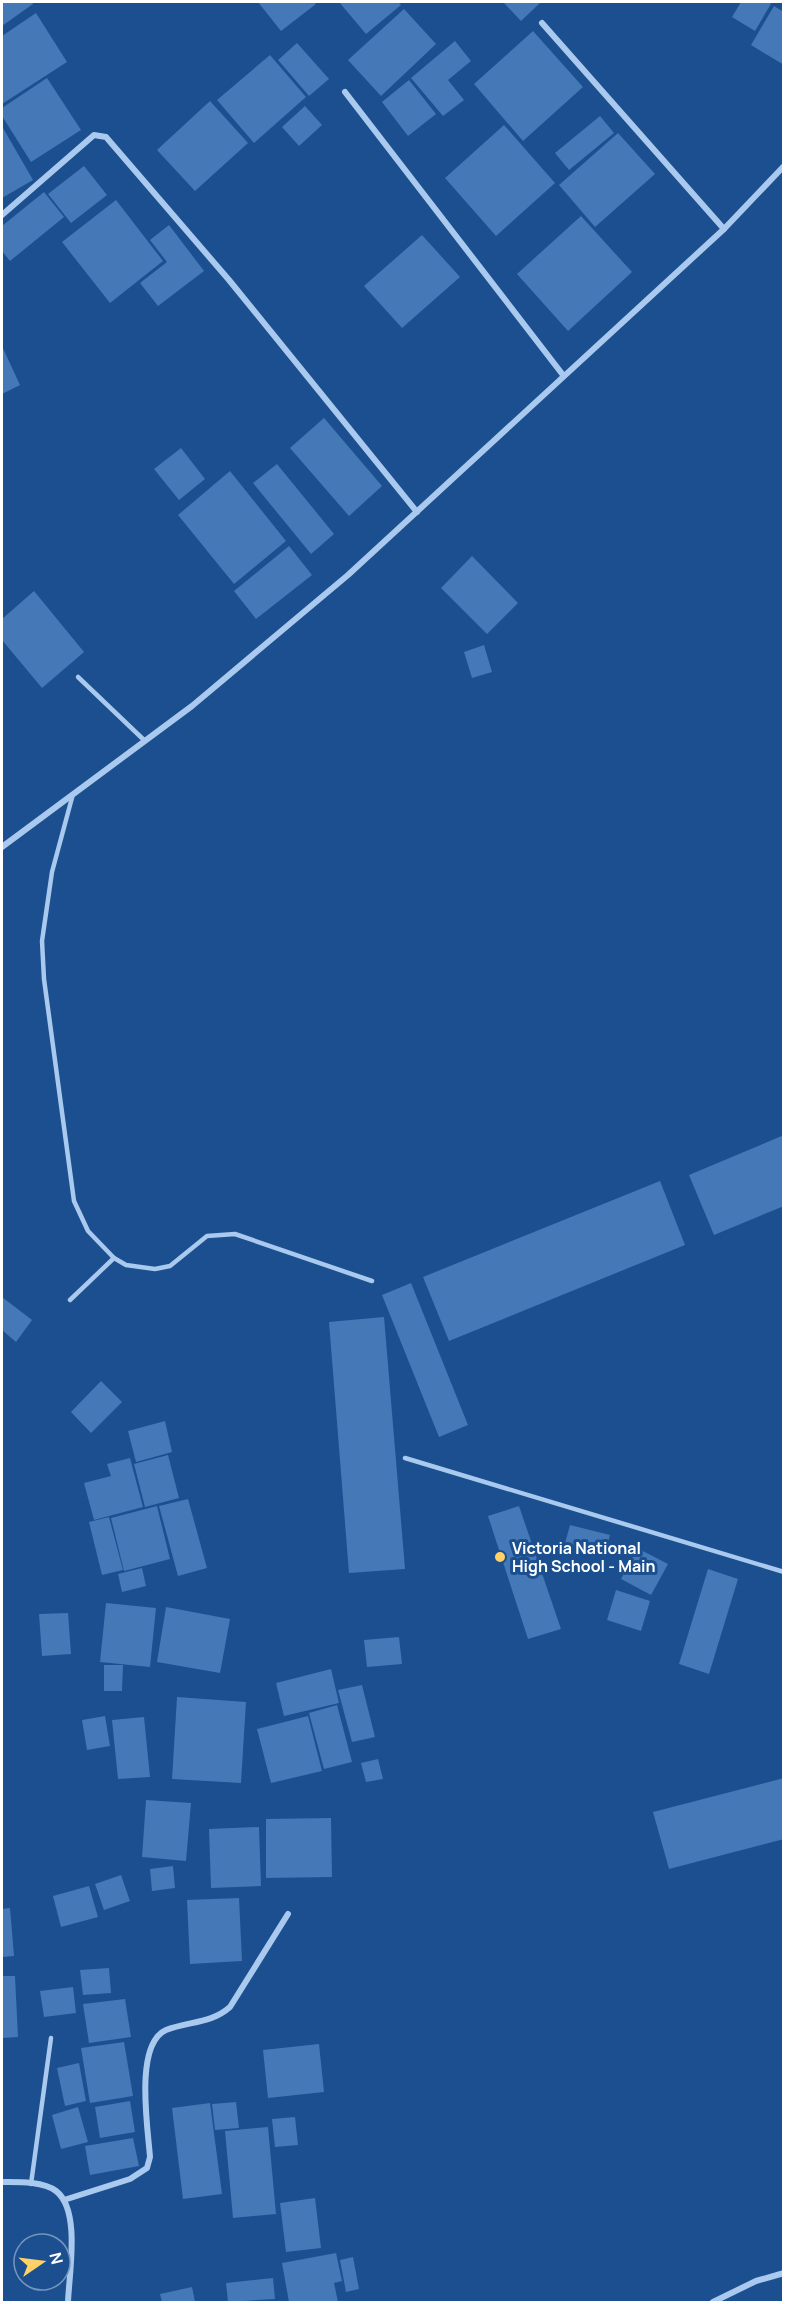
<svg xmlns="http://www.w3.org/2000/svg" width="785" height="2304" viewBox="0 0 785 2304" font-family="Manrope,sans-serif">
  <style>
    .building { fill: #4478b7 }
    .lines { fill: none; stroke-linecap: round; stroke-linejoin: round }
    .service { stroke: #a9c9ee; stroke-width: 4.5 }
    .minor { stroke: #a9c9ee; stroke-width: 6 }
    .poi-dot { fill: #ffd166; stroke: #1b4f8f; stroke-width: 2 }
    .labels { text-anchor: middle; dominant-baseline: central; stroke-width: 6; stroke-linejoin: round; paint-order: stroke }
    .poi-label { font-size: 16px; font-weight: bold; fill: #fff; stroke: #1b4f8f; text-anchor: start }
  </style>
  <rect width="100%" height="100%" fill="#1b4f8f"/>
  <g class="building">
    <path d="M2,2H32L33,4L2,26Z"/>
    <path d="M258,2H313L316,4L281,31Z"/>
    <path d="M339,2H398L401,5L366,34Z"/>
    <path d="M503,2H541L521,21Z"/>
    <path d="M741,2H772L755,31L732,17Z"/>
    <path d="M774,6L784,12V65L751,45Z"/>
    <path d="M404,9L436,44L381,96L348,60Z"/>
    <path d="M36,13L67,62L2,104V36Z"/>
    <path d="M533,31L583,87L523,141L474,84Z"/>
    <path d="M455,41L471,61L448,80L464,100L443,116L411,78Z"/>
    <path d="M297,43L329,79L309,96L278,60Z"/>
    <path d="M270,55L306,97L254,143L217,100Z"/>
    <path d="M47,78L81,130L31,162L2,116V108Z"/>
    <path d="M409,80L436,114L408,136L382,102Z"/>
    <path d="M210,101L248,143L195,191L157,150Z"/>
    <path d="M305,106L322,125L299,146L282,127Z"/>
    <path d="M600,116L614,133L569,170L555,153Z"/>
    <path d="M504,125L555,183L496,236L445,178Z"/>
    <path d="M3,128L33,180L2,198V129Z"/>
    <path d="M618,133L655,174L595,227L559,185Z"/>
    <path d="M84,166L107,195L71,223L48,194Z"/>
    <path d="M44,192L64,217L10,261L2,251V226Z"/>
    <path d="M116,200L163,261L110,303L62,242Z"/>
    <path d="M581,216L632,272L568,331L517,274Z"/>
    <path d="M169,225L204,271L158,306L140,283L167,262L150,240Z"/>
    <path d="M422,235L460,277L402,328L364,286Z"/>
    <path d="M2,346L20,385L2,394Z"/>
    <path d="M324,418L382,486L349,516L290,448Z"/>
    <path d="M181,448L205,479L179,500L154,469Z"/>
    <path d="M277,464L334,534L311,554L253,483Z"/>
    <path d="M230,471L286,541L234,584L178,515Z"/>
    <path d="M289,546L312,575L256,619L234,591Z"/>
    <path d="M472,556L518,603L487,634L441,588Z"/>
    <path d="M34,591L84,652L42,688L2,640V619Z"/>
    <path d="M484,645L492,672L472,678L464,652Z"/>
    <path d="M784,1135V1206L714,1235L689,1175Z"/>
    <path d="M660,1181L685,1245L449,1341L423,1277Z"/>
    <path d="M411,1283L468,1425L439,1437L382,1295Z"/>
    <path d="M2,1297L32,1320L16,1342L2,1330Z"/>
    <path d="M384,1317L405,1569L349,1573L329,1322Z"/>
    <path d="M101,1381L122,1402L91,1433L71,1412Z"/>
    <path d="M165,1421L172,1452L136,1462L128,1431Z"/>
    <path d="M168,1455L179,1498L145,1507L134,1464Z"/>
    <path d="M130,1458L143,1507L94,1520L84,1483L111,1476L107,1464Z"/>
    <path d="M188,1499L207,1568L178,1576L159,1506Z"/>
    <path d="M157,1506L170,1559L124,1571L111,1518Z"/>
    <path d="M519,1506L561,1629L528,1639L488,1516Z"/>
    <path d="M109,1517L123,1570L102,1575L89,1522Z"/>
    <path d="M570,1525L610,1535L604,1557L564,1547Z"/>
    <path d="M637,1548L668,1564L651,1595L621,1579Z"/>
    <path d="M142,1568L146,1586L122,1592L118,1574Z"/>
    <path d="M708,1569L738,1579L709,1674L679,1664Z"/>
    <path d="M616,1590L650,1601L641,1631L607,1620Z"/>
    <path d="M106,1603L156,1608L150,1667L100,1662Z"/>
    <path d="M166,1607L230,1619L220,1673L157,1662Z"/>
    <path d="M68,1613L71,1654L42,1656L39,1614Z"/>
    <path d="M399,1637L402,1664L367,1667L364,1640Z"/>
    <path d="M104,1665H123L122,1691H104Z"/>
    <path d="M331,1669L339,1703L284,1716L276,1683Z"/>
    <path d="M362,1685L375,1737L352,1742L338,1690Z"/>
    <path d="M177,1697L246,1702L241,1783L172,1779Z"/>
    <path d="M337,1705L352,1762L324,1769L309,1713Z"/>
    <path d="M105,1716L110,1746L87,1750L82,1720Z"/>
    <path d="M308,1716L322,1771L271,1783L257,1729Z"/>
    <path d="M144,1717L150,1777L118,1779L112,1720Z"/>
    <path d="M378,1759L383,1779L366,1782L361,1763Z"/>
    <path d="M784,1778V1839L669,1869L653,1812Z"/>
    <path d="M146,1800L191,1803L186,1861L142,1857Z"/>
    <path d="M331,1818L332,1877L266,1878V1819Z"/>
    <path d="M259,1827L261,1886L211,1888L209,1829Z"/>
    <path d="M173,1866L175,1888L152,1891L150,1869Z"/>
    <path d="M121,1875L130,1901L104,1910L95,1884Z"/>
    <path d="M89,1886L98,1917L61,1927L53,1896Z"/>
    <path d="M239,1898L242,1961L190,1964L187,1900Z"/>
    <path d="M10,1908L14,1956L2,1957V1909Z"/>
    <path d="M109,1968L111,1993L83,1995L80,1970Z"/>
    <path d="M2,1976H15L18,2037L2,2038Z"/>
    <path d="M73,1987L76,2013L44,2017L40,1991Z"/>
    <path d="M125,1999L131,2037L89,2043L83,2004Z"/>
    <path d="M124,2042L133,2096L90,2103L81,2048Z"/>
    <path d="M319,2044L324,2092L268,2098L263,2050Z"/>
    <path d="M79,2063L86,2101L65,2106L57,2068Z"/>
    <path d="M130,2101L135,2132L100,2138L95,2107Z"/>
    <path d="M236,2102L239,2128L215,2130L212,2104Z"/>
    <path d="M210,2103L222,2194L183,2199L172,2108Z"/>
    <path d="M78,2107L88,2142L61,2149L52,2115Z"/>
    <path d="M295,2117L298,2145L275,2147L272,2119Z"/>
    <path d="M268,2127L276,2214L233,2218L225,2131Z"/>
    <path d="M133,2138L139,2166L90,2175L85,2146Z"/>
    <path d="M315,2198L321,2248L286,2252L280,2203Z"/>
    <path d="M57,2239L58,2244H27V2241Z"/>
    <path d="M336,2253L342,2281L334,2283L338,2302H289L282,2263Z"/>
    <path d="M353,2257L359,2289L346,2292L340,2260Z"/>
    <path d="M273,2278L275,2299L228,2302L226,2283Z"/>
    <path d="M29,2280H60V2285L29,2286Z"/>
    <path d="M192,2287L195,2302H162L160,2294Z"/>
  </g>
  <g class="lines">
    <g class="service">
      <path d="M78,677L145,741"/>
      <path d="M73,794L52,872L42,941L44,979L74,1201L88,1231L114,1258L126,1265L155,1269L170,1266L207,1236L235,1234L372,1281"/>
      <path d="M70,1300L114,1258"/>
      <path d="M405,1458L784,1572"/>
      <path d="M31,2184L51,2038"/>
    </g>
    <g class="minor">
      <path d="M542,23L724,229"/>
      <path d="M345,92L563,375"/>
      <path d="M2,215L94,135L106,137L229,280L417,512"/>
      <path d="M2,847L192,706L348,575L724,229L784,166"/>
      <path d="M2,2182C17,2182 43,2181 56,2191C81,2210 69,2274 68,2302"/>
      <path d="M64,2200L130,2179L147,2168L150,2157C148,2129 134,2044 166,2030C188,2021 211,2024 230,2007L288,1914"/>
      <path d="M713,2302L756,2281L784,2273"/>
    </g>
  </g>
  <circle class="poi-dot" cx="500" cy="1557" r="6"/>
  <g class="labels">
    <g class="poi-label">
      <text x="512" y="1548">Victoria National<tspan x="512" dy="18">High School - Main</tspan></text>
    </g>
  </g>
  <rect width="785" height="2304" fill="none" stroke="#ffffff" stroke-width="6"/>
  <g transform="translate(42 2262) rotate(76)"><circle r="28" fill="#1b4f8f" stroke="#7695bc" stroke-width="1.5"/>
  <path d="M0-4.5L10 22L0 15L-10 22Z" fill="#ffd166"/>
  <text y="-9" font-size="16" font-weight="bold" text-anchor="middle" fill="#ffffff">N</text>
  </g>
</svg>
